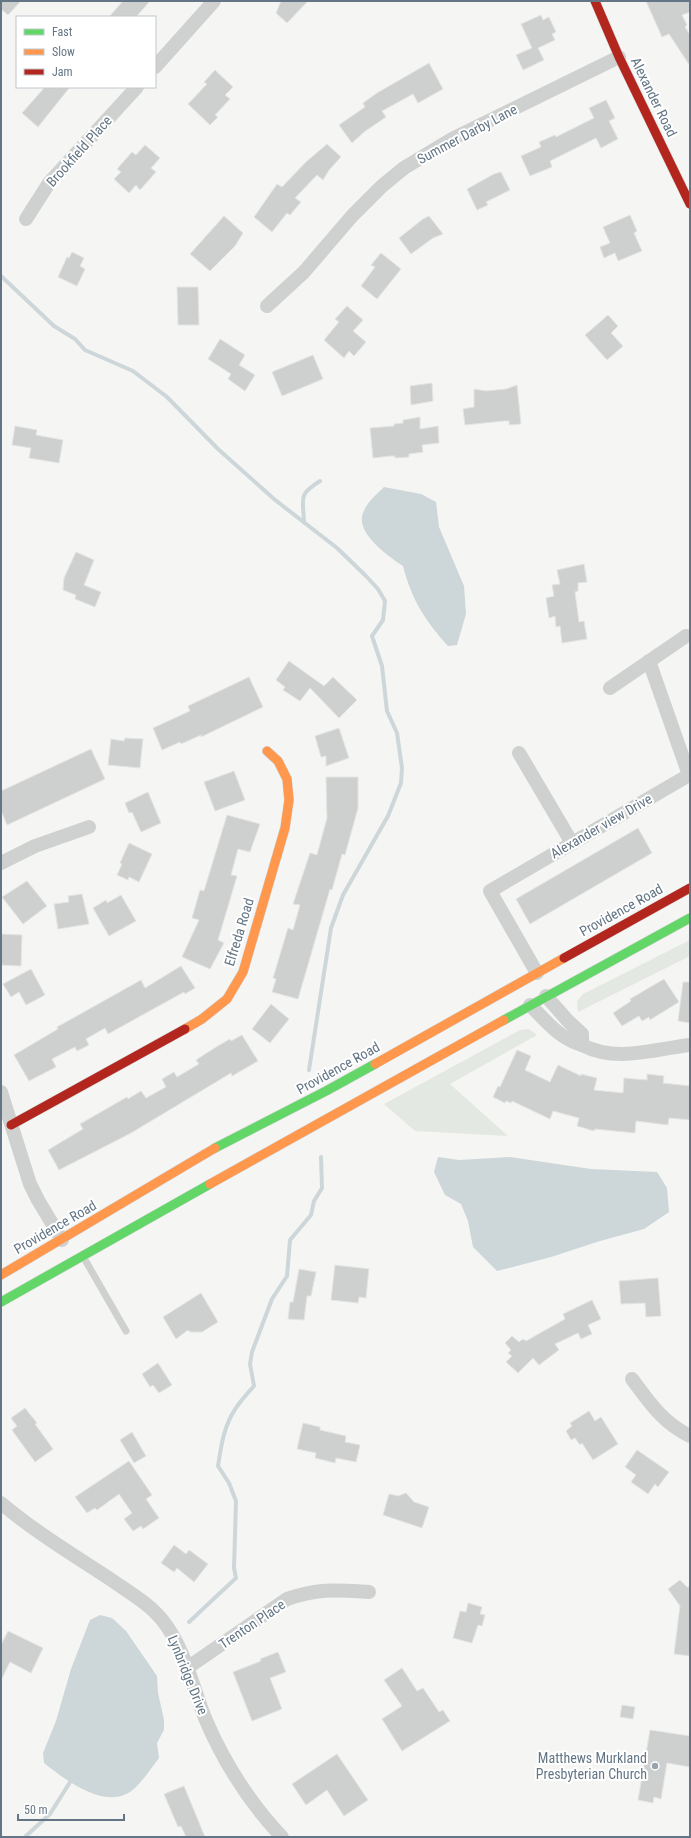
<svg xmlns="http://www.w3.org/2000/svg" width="691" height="1838" viewBox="0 0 691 1838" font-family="'Roboto Condensed',sans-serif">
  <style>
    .green { fill: #e4e8e2 }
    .water { fill: #cdd6d8 }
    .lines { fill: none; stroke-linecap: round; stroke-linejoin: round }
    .stream { stroke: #cdd6d8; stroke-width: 4 }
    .building { fill: #ced0d0; stroke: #e4e4e4 }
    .fast-casing { stroke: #d1d3d3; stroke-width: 10 }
    .slow-casing { stroke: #d1d3d3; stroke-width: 10 }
    .jam-casing { stroke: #d1d3d3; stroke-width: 10 }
    .lane { stroke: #cfd0d0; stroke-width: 7 }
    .street { stroke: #cfd0d0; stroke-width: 14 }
    .fast { stroke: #63d668; stroke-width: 9 }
    .slow { stroke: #ff974d; stroke-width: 9 }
    .jam { stroke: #b3261e; stroke-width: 9 }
    .poi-dot { fill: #97a2ac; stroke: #fff; stroke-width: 1.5 }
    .labels { text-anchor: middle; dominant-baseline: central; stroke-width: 4; stroke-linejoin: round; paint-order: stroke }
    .street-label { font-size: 14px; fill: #647685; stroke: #fff }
    .poi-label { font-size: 14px; fill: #647685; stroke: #fff; text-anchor: end }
  </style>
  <rect width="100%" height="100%" fill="#f5f5f4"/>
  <g class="green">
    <path d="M690,940V956L578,1012L577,1001L583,994Z"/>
    <path d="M529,1029L537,1035L450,1084L508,1136L415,1131L384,1104L520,1030Z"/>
  </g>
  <g class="water">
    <path d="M384,487L421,494L436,502L439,527L464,586L466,614L457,645L448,646C424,619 412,600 403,566C389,557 355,533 363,513C367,502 376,495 384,487Z"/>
    <path d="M438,1157L459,1160L510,1157L591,1169L657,1172L667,1188L669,1212L644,1229L600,1241L551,1257L497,1271L473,1247L468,1221L461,1204L445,1195L434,1172Z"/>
    <path d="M100,1615L112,1618L126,1631L157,1676L158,1693L164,1720V1730L157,1743L159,1758C152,1767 145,1778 136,1787C109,1814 67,1781 44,1763L43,1753L56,1721L71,1669L90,1620Z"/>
  </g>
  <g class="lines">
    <g class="stream">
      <path d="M1,276L54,326L75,339L85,350L133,371L167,397L218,449L274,499L337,548L365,575L378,589L385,601L383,620L372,636L382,666L387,711L397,733L402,768L401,783L388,816L343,895L331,928L309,1070"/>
      <path d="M304,522C303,497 298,495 320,481"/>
      <path d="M189,1622L236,1578L234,1568L236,1501L229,1483L218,1466C221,1446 224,1425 236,1408C241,1400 248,1393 254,1386L250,1364L252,1352L272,1299L287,1276L290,1240L311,1215L314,1201L322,1188L321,1157"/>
      <path d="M25,1837L50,1814L72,1779"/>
    </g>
  </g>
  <g class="building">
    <path d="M1,1H21L8,15L1,9Z"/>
    <path d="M123,1H150L136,17H109Z"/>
    <path d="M281,1H308L287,23L276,13Z"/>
    <path d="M646,1H690V12L682,15L687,25L685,27L690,35V66L669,34L662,37Z"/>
    <path d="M541,15L543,20L549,17L556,32L552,34L555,40L538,48L544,60L523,70L516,55L532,48L521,24Z"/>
    <path d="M429,63L443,89L418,103L413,94L382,111L386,117L364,132L352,143L339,125L365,107L363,103L377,93Z"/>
    <path d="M215,70L233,87L225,95L230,99L215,115L218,117L210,125L188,104L207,84L204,82Z"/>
    <path d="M45,87H70L38,127L22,113Z"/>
    <path d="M606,100L615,118L609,121L618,139L601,148L596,138L550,161L552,167L530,176L521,156L541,147L539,142L555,135L556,137L594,118L589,108Z"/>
    <path d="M327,144L341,157L329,170L323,180L317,175L295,198L301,202L290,215L287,213L272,232L254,217L277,184L282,187L306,162Z"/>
    <path d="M145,145L160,158L151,168L156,172L140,190L136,185L129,193L114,179L121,172L117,169L132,152L136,155Z"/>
    <path d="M501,172L510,190L486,202L488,205L477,210L467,189L494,174Z"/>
    <path d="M630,215L637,231L634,233L642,251L618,261L615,253L604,258L600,247L610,243L603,227Z"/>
    <path d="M224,216L243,233L235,246L210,271L190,254Z"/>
    <path d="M429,216L443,234L433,238L411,254L399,238L423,219Z"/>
    <path d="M72,252L84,258L80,266L85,269L77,286L58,277L67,257L69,258Z"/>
    <path d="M381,253L401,269L377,299L361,286L375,267L371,265Z"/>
    <path d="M177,287H198L199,325H178Z"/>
    <path d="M347,306L363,320L353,331L366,342L354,356L349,351L344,358L324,340L339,322L335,319Z"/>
    <path d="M608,315L618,326L611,333L623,346L607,360L585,335Z"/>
    <path d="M220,339L245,355L239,365L255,375L245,391L228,379L231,374L208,359Z"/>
    <path d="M313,355L323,379L282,396L272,372Z"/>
    <path d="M432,383L433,401L411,405L410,386Z"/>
    <path d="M517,385L521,424L509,425V421H504L465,425L463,409L474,407V389L486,391L506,389Z"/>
    <path d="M420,417V429L438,426L439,443L422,445L423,452L409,454V457L395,458V456H391L373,458L370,428L394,426V424L403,423V420Z"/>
    <path d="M15,426L37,430L36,435L63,440L59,463L29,458L31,448L12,445Z"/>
    <path d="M76,552L94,560L84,585L101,592L95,607L75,599L76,595L63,590L64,578Z"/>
    <path d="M584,564L587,582L578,583V591L575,592L579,622L584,621L587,639L562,643L560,626L556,627L555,616L549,618L546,598L554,596L552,585L560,584L557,570Z"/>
    <path d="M289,661L324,686L333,677L357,700L339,718L310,688L300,701L283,690L285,687L276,680Z"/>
    <path d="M249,677L263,707L201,737V735L181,744L180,742L162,750L153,728L190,711L188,706Z"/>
    <path d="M339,728L349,758L326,766V756L321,757L315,736Z"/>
    <path d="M125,738L143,739L140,768L108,765L111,739L124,741Z"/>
    <path d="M91,749L105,779L7,825L1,810V791Z"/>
    <path d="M234,771L245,800L215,811L204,782Z"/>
    <path d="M326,777H358V808L345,855L342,854L332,890L330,889L298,999L272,992L276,979L273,978L288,928L293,930L300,905L293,904L310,853L317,855L327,818Z"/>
    <path d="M148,792L161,823L141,832L132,812L129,813L125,803Z"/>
    <path d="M227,815L260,824L250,852L238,849L231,875L237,876L218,940L224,943L210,969L182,957L199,920L192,918L200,890L204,891Z"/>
    <path d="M638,828L652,853L530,924L516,899Z"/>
    <path d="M129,843L152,854L139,882L129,877L128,880L117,875L122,864L120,863Z"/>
    <path d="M27,881L47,906L23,924L2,897Z"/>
    <path d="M82,894L89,924L58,929L54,904L69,902L68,896Z"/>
    <path d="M121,895L136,921L109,936L93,908L106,900L107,903Z"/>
    <path d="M1,934L22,935L21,966L1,965Z"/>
    <path d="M181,966L195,988L185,994L184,992L108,1034L105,1028L86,1039L89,1045L77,1051L75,1047L52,1059L56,1067L29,1081L14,1055L58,1029L57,1027L141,980L145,988Z"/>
    <path d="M31,969L45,995L26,1005L19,992L11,997L3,984Z"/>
    <path d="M664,979L679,1002L650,1020L649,1017L642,1021L639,1016L622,1026L613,1013L631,1001L630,999Z"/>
    <path d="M683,982H690V1023L678,1021Z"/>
    <path d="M271,1004L289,1019L270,1043L252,1029Z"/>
    <path d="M242,1035L258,1061L232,1076L231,1073L131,1133L59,1170L48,1150L83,1129L80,1124L127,1097L128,1099L141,1091L146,1098L166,1087L162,1079L174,1072L177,1077L199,1064L196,1060L216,1047L230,1039L231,1041Z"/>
    <path d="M517,1050L531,1056L525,1070L550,1082L558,1065L581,1076V1074L597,1078L594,1090L623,1093L624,1078L647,1080V1074L664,1076L663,1083L690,1086V1120L669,1118L668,1125L636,1121L635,1133L595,1129L594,1131L577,1126L579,1118L553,1111L550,1119L512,1101L511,1103L506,1101L505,1103L493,1097L498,1086L500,1087Z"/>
    <path d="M335,1265L369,1269L366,1298L359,1297L358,1303L331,1300Z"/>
    <path d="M299,1269L316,1272L311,1296H307L304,1320L288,1319L290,1302H293Z"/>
    <path d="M658,1278L661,1316L646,1317L645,1303L621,1304L619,1281Z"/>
    <path d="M201,1293L218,1322L202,1332H190L188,1330L176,1339L163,1317Z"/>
    <path d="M592,1300L601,1319L588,1325L592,1334L581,1339L578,1333L555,1344L559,1350L539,1365L533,1358L518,1373L506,1362L512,1356L508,1353L511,1350L505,1343L512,1336L519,1342L523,1339L526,1341L565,1319L563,1314Z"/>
    <path d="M158,1363L172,1385L159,1393L153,1385L150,1387L142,1374Z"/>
    <path d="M25,1408L37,1423L35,1424L53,1449L35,1462L12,1430L17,1426L11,1418Z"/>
    <path d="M589,1411L595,1421L601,1417L618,1444L593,1460L582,1443L580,1445L575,1438L571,1440L566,1431L572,1426L570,1423Z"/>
    <path d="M303,1423L320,1427V1430L346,1436L345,1442L360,1445L356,1462L336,1458L335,1463L315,1458L316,1453L297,1449Z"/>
    <path d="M132,1432L146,1456L134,1463L120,1440Z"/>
    <path d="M637,1450L669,1472L658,1487L655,1484L648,1494L631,1482L636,1475L625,1467Z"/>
    <path d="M129,1461L152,1495L146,1499L159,1518L143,1529L141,1526L133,1531L124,1519L132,1513L119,1494L97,1510L95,1508L87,1513L75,1497Z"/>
    <path d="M406,1493L414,1502L429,1507L422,1528L383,1515L389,1494L398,1496Z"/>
    <path d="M174,1545L186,1554L189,1550L208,1564L194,1582L177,1568L174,1572L161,1563Z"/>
    <path d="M680,1580L687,1587H690V1656L674,1654L680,1606L668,1589Z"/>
    <path d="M468,1603L482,1607L480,1614L485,1615L482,1626L478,1625L472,1643L453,1638L460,1611L466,1612Z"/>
    <path d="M8,1631L43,1648L31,1673L10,1662L1,1680V1645Z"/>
    <path d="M278,1652L286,1672L270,1678L282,1709L252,1721L233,1672L261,1661L260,1659Z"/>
    <path d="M402,1668L417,1691L423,1688L439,1712L443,1710L450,1721L402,1751L382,1719L402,1706L384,1680Z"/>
    <path d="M622,1705L635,1707L633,1719L620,1717Z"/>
    <path d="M650,1730L690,1736V1767L667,1763L661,1799L654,1797L653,1803L638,1800Z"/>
    <path d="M337,1754L368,1800L344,1816L327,1790L306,1805L292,1784Z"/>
    <path d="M184,1786L205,1837H186L181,1826L178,1827L164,1794Z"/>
  </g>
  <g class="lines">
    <g class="fast-casing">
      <g id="fast">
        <path d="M504,1020L690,918"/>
        <path d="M215,1148L326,1091L375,1064"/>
        <path d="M1,1302L210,1184"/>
      </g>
    </g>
    <g class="slow-casing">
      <g id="slow">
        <path d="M185,1029L202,1019L227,999L243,972L285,828L289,800L287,779L278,761L267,751"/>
        <path d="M375,1064L564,958"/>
        <path d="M210,1184L504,1020"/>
        <path d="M1,1275L215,1148"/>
      </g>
    </g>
    <g class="jam-casing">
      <g id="jam">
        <path d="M595,1L619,57L690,204"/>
        <path d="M564,958L690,888"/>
        <path d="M11,1125L185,1029"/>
      </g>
    </g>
    <path class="lane" d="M84,1258L126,1331"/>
    <g class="street">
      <path d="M155,67L214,1"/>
      <path d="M26,219L49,183L137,87"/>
      <path d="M267,306L304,272L352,216L382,186L404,168L452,139L619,57"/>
      <path d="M610,688L686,636"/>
      <path d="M519,753L572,843"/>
      <path d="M1,863L35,846L89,827"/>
      <path d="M537,973L490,891L689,775L649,661"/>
      <path d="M530,1005C546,1021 560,1039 582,1045V1034L568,1021L546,996"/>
      <path d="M582,1045C617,1063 654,1049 690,1045"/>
      <path d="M1,1092L30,1184L38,1200L62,1240"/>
      <path d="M632,1379C649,1402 663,1423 690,1436"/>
      <path d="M1,1503C35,1532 75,1556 113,1581C130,1593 150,1604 163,1621C185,1649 192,1685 205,1718C224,1763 249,1802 282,1837"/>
      <path d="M187,1668L287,1599C320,1588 335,1590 369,1592"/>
    </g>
    <use href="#fast" class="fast"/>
    <use href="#slow" class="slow"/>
    <use href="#jam" class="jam"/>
  </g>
  <circle class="poi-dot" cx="655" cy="1766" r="4"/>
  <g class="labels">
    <g class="street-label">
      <text transform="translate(654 97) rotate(64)">Alexander Road</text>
      <text transform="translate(467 134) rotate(-28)">Summer Darby Lane</text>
      <text transform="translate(79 151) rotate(-48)">Brookfield Place</text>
      <text transform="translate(601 826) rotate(-30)">Alexander view Drive</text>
      <text transform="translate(621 910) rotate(-29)">Providence Road</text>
      <text transform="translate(239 932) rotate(-73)">Elfreda Road</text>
      <text transform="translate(338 1068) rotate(-29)">Providence Road</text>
      <text transform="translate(55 1227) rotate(-30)">Providence Road</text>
      <text transform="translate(252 1624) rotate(-34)">Trenton Place</text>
      <text transform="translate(188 1675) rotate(68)">Lynbridge Drive</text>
    </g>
    <g class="poi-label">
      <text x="647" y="1758">Matthews Murkland<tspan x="647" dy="16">Presbyterian Church</tspan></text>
    </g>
  </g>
  <rect width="691" height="1838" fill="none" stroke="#647685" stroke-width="4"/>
  <rect x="16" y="16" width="140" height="72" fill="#ffffff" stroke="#c1c8ce"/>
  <rect x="24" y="29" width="20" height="6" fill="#63d668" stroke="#c1c8ce"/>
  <text x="52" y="36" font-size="12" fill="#647685">Fast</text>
  <rect x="24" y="49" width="20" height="6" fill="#ff974d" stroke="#c1c8ce"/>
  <text x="52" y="56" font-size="12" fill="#647685">Slow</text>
  <rect x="24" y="69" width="20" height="6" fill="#b3261e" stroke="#c1c8ce"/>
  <text x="52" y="76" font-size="12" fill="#647685">Jam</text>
  <path d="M18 1814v6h106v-6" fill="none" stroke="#647685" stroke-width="2"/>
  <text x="24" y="1814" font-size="12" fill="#647685" stroke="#ffffff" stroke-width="3" paint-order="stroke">50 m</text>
</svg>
